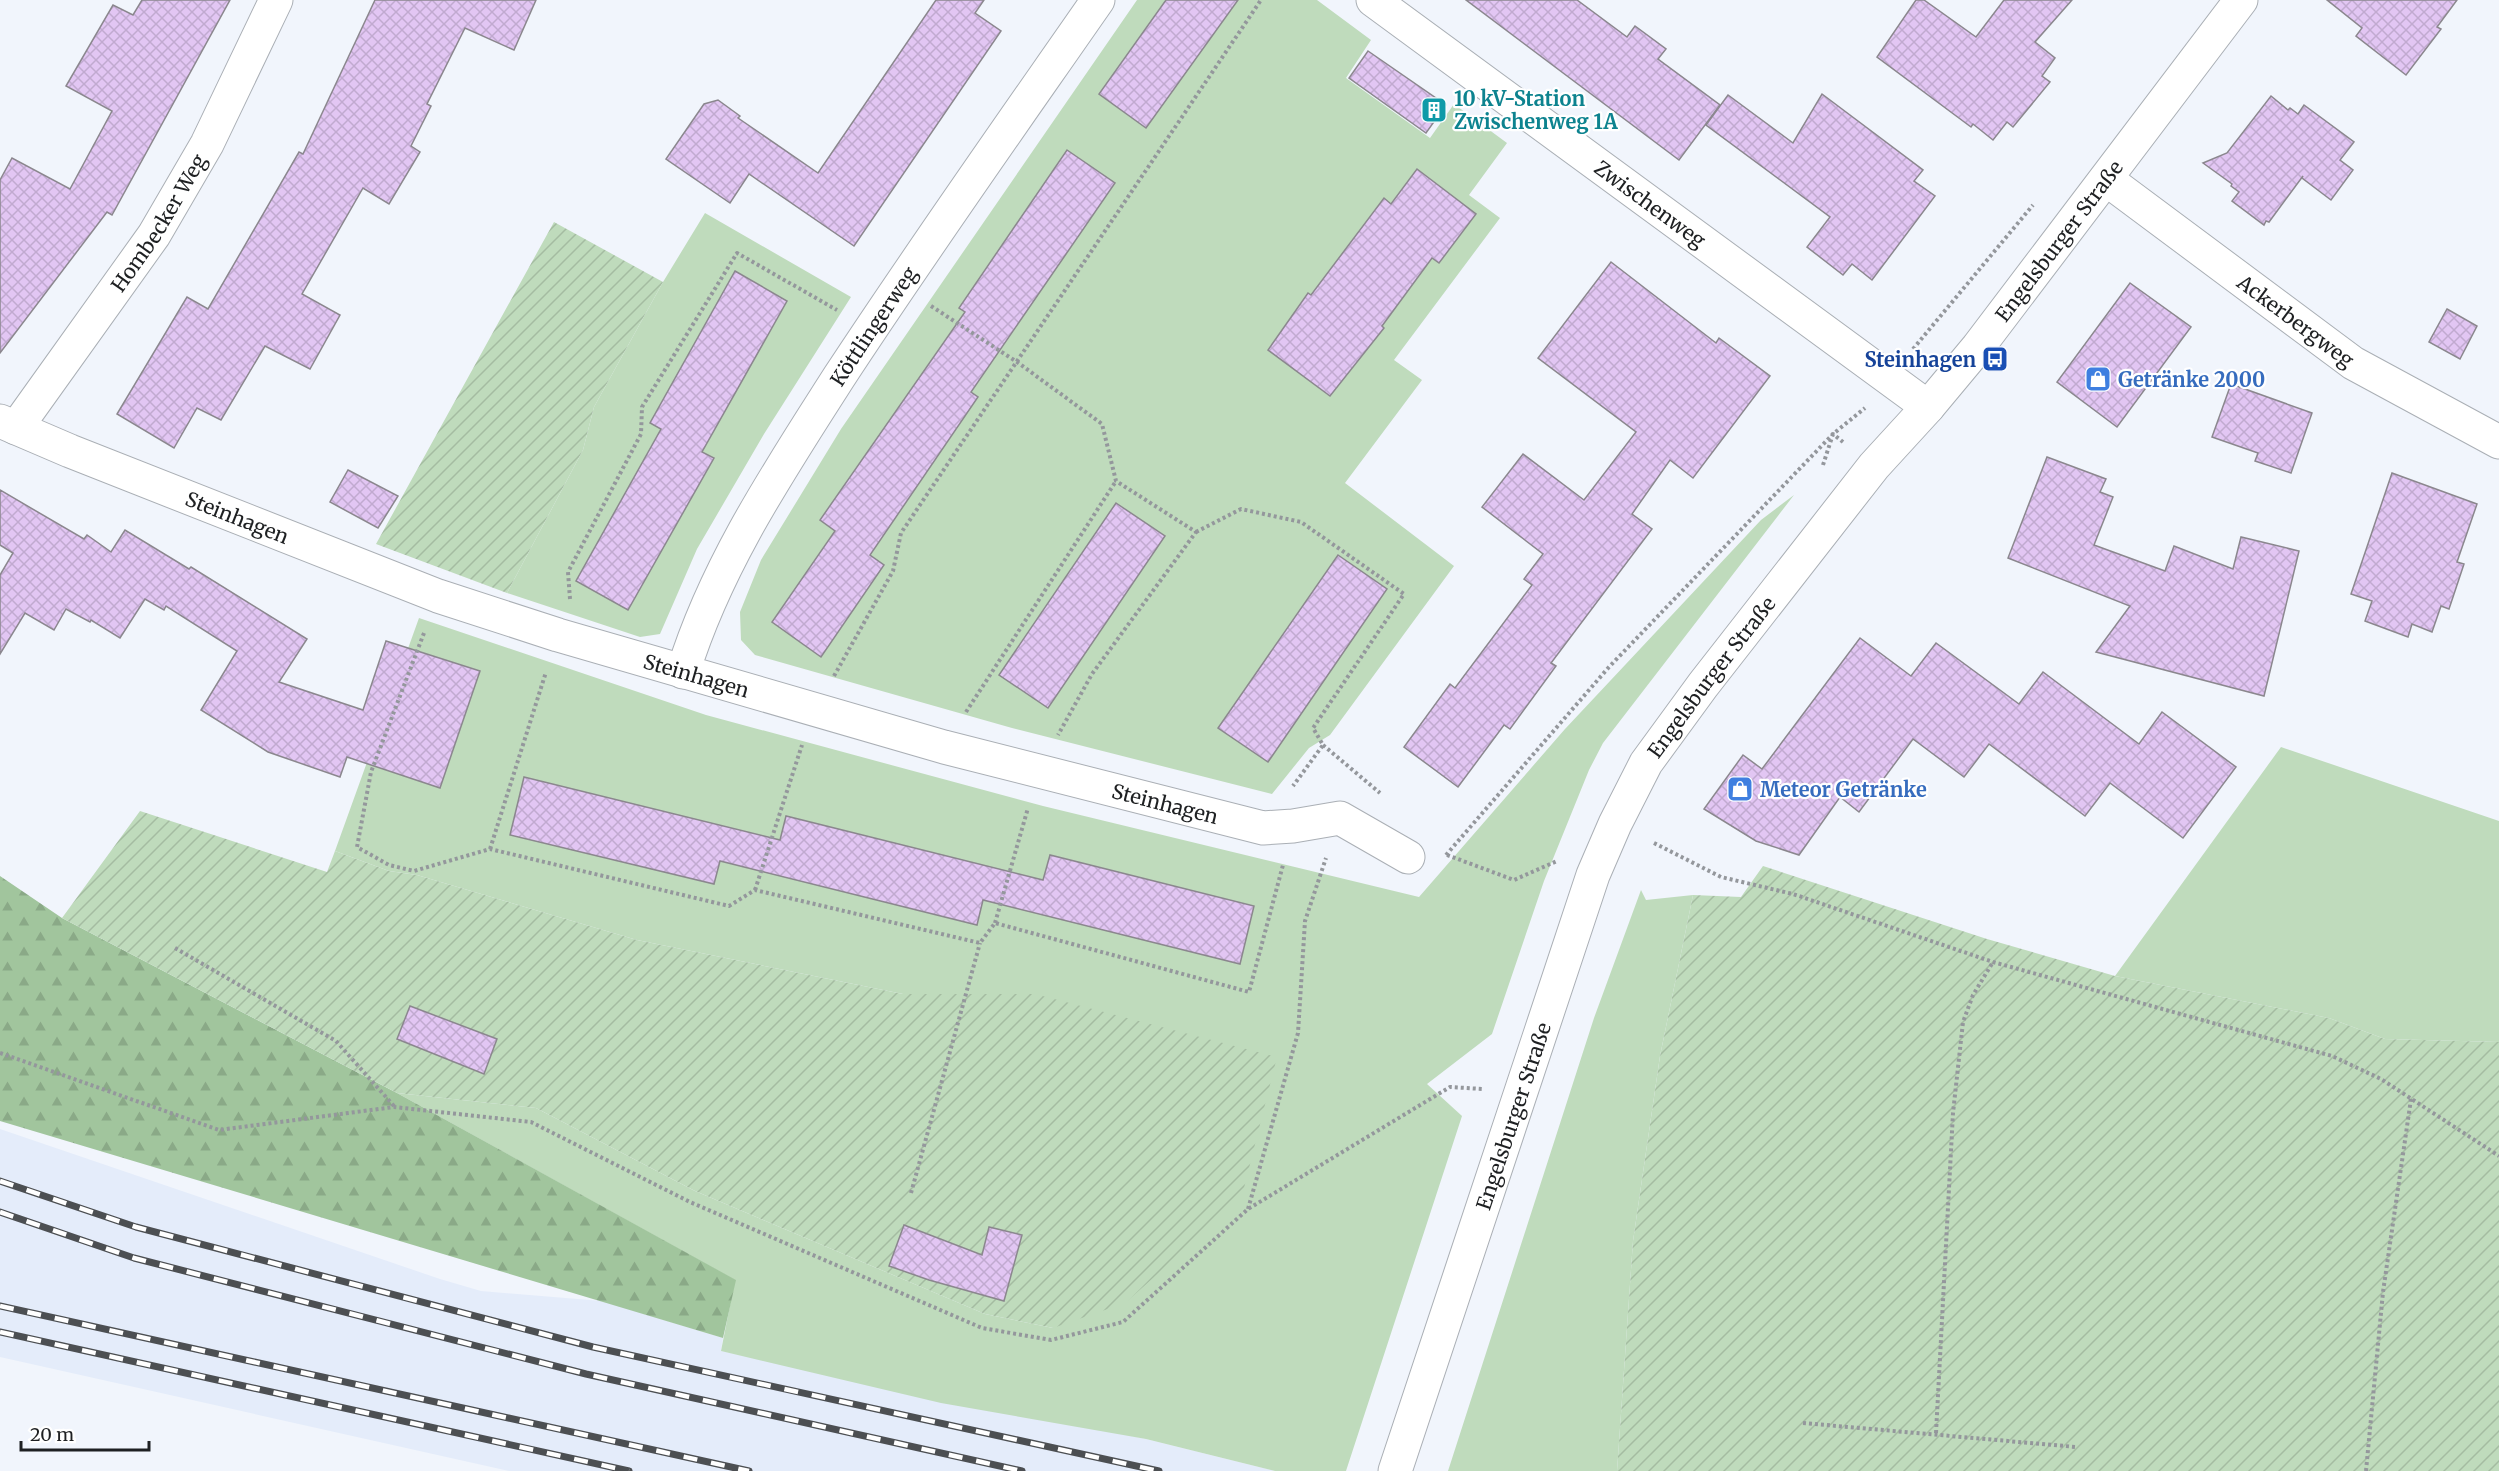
<svg xmlns="http://www.w3.org/2000/svg" width="2499" height="1471" viewBox="0 0 2499 1471" font-family="Merriweather,serif">
  <style>
    .built { fill: #e4ecfa }
    .grass { fill: #bfdbbc }
    .forest { fill: url(#forest-firs) }
    .garden { fill: url(#garden-furrows) }
    .building { fill: url(#building-cross-hatch); stroke: #8b878e; stroke-width: 1.5 }
    .lines { fill: none; stroke-linecap: round; stroke-linejoin: round }
    .minor-casing { stroke: #aaafb5; stroke-width: 35 }
    .path { stroke: #94979c; stroke-width: 4; stroke-dasharray: 3 3; stroke-linecap: butt }
    .minor { stroke: #fff; stroke-width: 33 }
    .rail-casing { stroke: #4c4f52; stroke-width: 7 }
    .rail { stroke: #fff; stroke-width: 4.5; stroke-dasharray: 14; stroke-linecap: butt }
    .labels { text-anchor: middle; dominant-baseline: central; stroke-width: 4.5; stroke-linejoin: round; paint-order: stroke }
    .culture-label { font-size: 20px; font-weight: bold; fill: #0d838f; stroke: #fff; text-anchor: start }
    .street-label { font-size: 20px; fill: #1e2022; stroke: #fff }
    .transit-label { font-size: 20px; font-weight: bold; fill: #164399; stroke: #fff; text-anchor: end }
    .shop-label { font-size: 20px; font-weight: bold; fill: #366cbe; stroke: #fff; text-anchor: start }
  </style>
  <defs>
    <pattern id="forest-firs" width="22" height="20" patternUnits="userSpaceOnUse" patternTransform="scale(1.5)"><rect width="22" height="20" fill="#a1c59d"/><path d="M5 1l3.5 6h-7zM16 11l3.5 6h-7z" fill="#8aa987"/></pattern>
    <pattern id="garden-furrows" width="10" height="10" patternUnits="userSpaceOnUse" patternTransform="scale(1.5)"><rect width="10" height="10" fill="#bfdbbc"/><path d="M-1 1l2-2M0 10L10 0M9 11l2-2" fill="none" stroke="#a4bca1"/></pattern>
    <pattern id="building-cross-hatch" width="8" height="8" patternUnits="userSpaceOnUse" patternTransform="scale(1.5)"><rect width="8" height="8" fill="#e2c6f3"/><path d="M0 0l8 8M0 8l8-8" fill="none" stroke="#c1aad0"/></pattern>
  </defs>
  <rect width="100%" height="100%" fill="#f1f5fc"/>
  <path class="built" d="M0,1129L440,1279L481,1291L602,1301L723,1338L721,1351L1146,1439L1275,1471H509L0,1357Z"/>
  <g class="grass">
    <path d="M1137,0H1317L1371,40L1346,78L1430,138L1454,104L1507,143L1469,195L1500,218L1394,360L1422,380L1345,483L1454,566L1330,735L1309,748L1272,794L1012,728L755,655L741,640L740,612L761,560L841,429Z"/>
    <path d="M705,213L851,297L764,434L697,549L660,634L640,637L507,593L583,450L594,407L663,282Z"/>
    <path d="M1794,495L1603,743L1589,770L1544,881L1492,1034L1427,1084L1462,1116L1346,1471H1275L1146,1439L941,1403L721,1351L735,1280L397,1093L536,1108L695,1191L985,1314L1053,1328L1035,994H903L637,940L417,875L389,871L335,851L419,618L706,715L1043,806L1419,897L1565,729L1761,520Z"/>
    <path d="M2281,747L2499,821V1042L2385,1039L2329,1018L2115,976Z"/>
    <path d="M1641,890L1646,900L1693,895L1660,1056L1633,1241L1617,1471H1448L1594,1018Z"/>
  </g>
  <path class="forest" d="M0,876L62,918L397,1093L736,1280L723,1338L0,1121Z"/>
  <g class="garden">
    <path d="M554,222L663,282L594,407L583,450L507,593L376,544Z"/>
    <path d="M140,811L327,872L335,851L389,871L417,875L637,940L903,994H1035L1277,1057L1241,1200L1125,1303L1053,1328L985,1314L695,1191L536,1108L397,1093L62,918Z"/>
    <path d="M1763,866L1987,939L2115,976L2329,1018L2385,1039L2499,1042V1471H1617L1633,1241L1660,1056L1693,895L1741,897Z"/>
  </g>
  <g class="building">
    <path d="M142,0H230L112,215L107,212L0,353V180L12,158L70,189L112,111L66,86L113,5L133,15Z"/>
    <path d="M375,0H536L514,50L465,28L427,104L431,106L411,146L420,152L389,204L363,188L302,294L340,315L310,369L265,346L221,420L197,408L174,448L117,414L187,297L208,309L299,152L303,154Z"/>
    <path d="M936,0H984L975,13L1001,31L854,246L749,174L730,203L666,159L704,104L718,100L740,116L738,118L818,173Z"/>
    <path d="M1166,0H1238L1146,128L1099,94Z"/>
    <path d="M1466,0H1577L1627,37L1635,26L1666,49L1658,59L1720,105L1679,160Z"/>
    <path d="M1916,0H1924L1976,37L2004,0H2072L2035,42L2055,58L2042,76L2050,82L2013,127L2007,122L1993,140L1973,124L1971,127L1877,57Z"/>
    <path d="M2327,0H2457L2437,27L2441,29L2406,75L2356,36L2362,28Z"/>
    <path d="M1368,51L1446,105L1426,133L1349,78Z"/>
    <path d="M1822,94L1923,170L1914,181L1935,196L1872,280L1852,264L1843,275L1807,247L1830,217L1706,125L1728,95L1793,143Z"/>
    <path d="M2271,96L2288,110L2290,108L2298,114L2304,105L2354,142L2340,160L2353,170L2331,200L2302,178L2303,176L2269,222L2266,221L2264,225L2232,201L2239,192L2231,186L2232,184L2203,163L2227,153Z"/>
    <path d="M1067,150L1115,183L971,392L978,397L870,555L884,565L821,657L772,622L835,531L820,520L965,312L959,308Z"/>
    <path d="M1417,169L1476,214L1439,263L1432,258L1382,326L1384,328L1330,396L1268,350L1308,293L1311,295L1384,198L1391,204Z"/>
    <path d="M1611,262L1716,343L1719,338L1770,376L1693,478L1670,460L1632,514L1652,529L1551,663L1556,666L1510,729L1504,725L1458,787L1404,747L1450,684L1455,688L1532,585L1524,579L1543,554L1482,507L1523,454L1584,500L1636,432L1538,358Z"/>
    <path d="M735,271L787,301L702,452L714,458L628,610L576,581L661,429L650,423Z"/>
    <path d="M2130,283L2191,327L2117,427L2057,382Z"/>
    <path d="M2447,309L2477,326L2460,359L2429,342Z"/>
    <path d="M2231,384L2312,413L2291,473L2255,461L2258,453L2212,437Z"/>
    <path d="M2047,457L2106,479L2100,492L2113,497L2094,545L2165,571L2174,546L2233,569L2241,537L2299,551L2264,696L2096,652L2130,606L2008,558Z"/>
    <path d="M348,470L398,496L378,528L330,502Z"/>
    <path d="M2392,473L2477,504L2457,562L2464,564L2449,609L2441,606L2432,632L2412,624L2408,637L2365,621L2372,601L2351,594Z"/>
    <path d="M0,490L84,539L87,535L111,552L125,530L189,569L191,567L307,639L279,682L363,710L386,641L480,671L440,788L347,757L340,777L268,752L201,710L237,651L166,606L164,610L145,599L120,638L91,620L90,622L66,609L54,630L25,613L0,654V575L13,553L0,545Z"/>
    <path d="M1116,503L1165,536L1048,708L999,675Z"/>
    <path d="M1338,555L1387,589L1268,762L1218,728Z"/>
    <path d="M1860,638L1911,676L1936,643L2019,704L2043,672L2139,744L2162,712L2236,767L2183,838L2110,783L2085,816L1989,744L1964,777L1913,739L1859,812L1840,797L1799,855L1756,841L1704,809L1743,755L1762,769Z"/>
    <path d="M524,777L780,840L786,816L1043,880L1050,855L1254,906L1240,964L983,900L977,925L720,861L714,884L510,835Z"/>
    <path d="M410,1006L497,1039L484,1074L397,1039Z"/>
    <path d="M904,1225L982,1255L989,1227L1022,1235L1004,1301L929,1280L889,1266Z"/>
  </g>
  <g class="lines">
    <g class="minor-casing">
      <g id="minor">
        <path id="s1" d="M1373,0L1928,407"/>
        <path id="s2" d="M2106,179L2353,363L2499,442"/>
        <path id="s3" d="M0,421L70,451L438,596L558,635L944,747L1263,828L1293,826L1340,818L1408,857"/>
        <path id="s4" d="M16,428L154,235L207,144L276,0"/>
        <path id="s5" d="M683,672C716,565 779,471 839,377C923,249 1011,125 1098,0"/>
        <path id="s6" d="M1395,1471L1593,875L1615,824L1646,763L1703,685L1874,466L1928,407L1978,347L2241,0"/>
      </g>
    </g>
    <g class="path">
      <path d="M931,306L1017,362L1102,424L1116,481L1196,532L1092,674L1058,735"/>
      <path d="M1913,349L2033,205"/>
      <path d="M1823,465L1833,434L1865,408"/>
      <path d="M1196,532L1241,509L1301,522L1404,594L1313,728L1323,745L1293,786"/>
      <path d="M570,599L568,572L641,434L642,407L737,253L837,310"/>
      <path d="M424,633L371,772L357,847L389,865L414,871L490,849L729,906L755,890L980,943L995,923L1249,992L1283,865"/>
      <path d="M834,676L893,571L901,533L1261,0"/>
      <path d="M966,712L1116,481"/>
      <path d="M1323,745L1380,793"/>
      <path d="M1654,843L1721,877L1793,894L1993,962L2332,1056L2381,1079L2499,1156"/>
      <path d="M490,849L546,672"/>
      <path d="M1446,855L1609,667L1833,434L1843,442"/>
      <path d="M1447,855L1514,880L1557,861"/>
      <path d="M755,890L802,745"/>
      <path d="M995,923L1028,808"/>
      <path d="M175,948L336,1041L394,1106"/>
      <path d="M0,1053L219,1130L394,1107L531,1122L690,1202L982,1328L1051,1340L1123,1322L1248,1209L1450,1087L1482,1089"/>
      <path d="M911,1193L980,943"/>
      <path d="M1248,1209L1298,1033L1305,921L1326,858"/>
      <path d="M1803,1423L2076,1447"/>
      <path d="M1936,1433L1953,1113L1963,1022L1973,995L1993,962"/>
      <path d="M2366,1471L2383,1292L2411,1099"/>
    </g>
    <use href="#minor" class="minor"/>
    <g class="rail-casing">
      <g id="rail">
        <path d="M0,1181L136,1227L593,1347L1159,1471"/>
        <path d="M0,1212L134,1258L586,1374L1022,1471"/>
        <path d="M0,1306L749,1471"/>
        <path d="M0,1332L629,1471"/>
      </g>
    </g>
    <use href="#rail" class="rail"/>
  </g>
  <defs>
    <g id="building-square" transform="scale(1.35)"><rect x="-9" y="-9" width="18" height="18" rx="4" fill="#0f9aa8" stroke="#fff"/><path d="M-4-6H4V6H1V3H-1V6H-4ZM-2.5-4.3h1.7v1.8h-1.7ZM.8-4.3h1.7v1.8H.8ZM-2.5-1h1.7V.8h-1.7ZM.8-1h1.7V.8H.8Z" fill="#fff"/></g>
    <g id="bus-square" transform="scale(1.35)"><rect x="-9" y="-9" width="18" height="18" rx="4" fill="#1a4fb4" stroke="#fff"/><path d="M-5-6H5V4H4V6H2V4H-2V6H-4V4H-5ZM-3.5-4V0h7V-4ZM-3.5 1.2v1.5H-2V1.2ZM2 1.2v1.5H3.5V1.2Z" fill="#fff"/></g>
    <g id="shop-square" transform="scale(1.35)"><rect x="-9" y="-9" width="18" height="18" rx="4" fill="#3f7fe0" stroke="#fff"/><path d="M-5-2.5h2.3a2.7 3.5 0 0 1 5.4 0H5L5.5 6h-11ZM-1.5-2.5h3a1.5 2.3 0 0 0-3 0Z" fill="#fff"/></g>
  </defs>
  <g fill-rule="evenodd">
    <use href="#building-square" x="1434" y="110"/>
    <use href="#bus-square" x="1995" y="359"/>
    <use href="#shop-square" x="2098" y="379"/>
    <use href="#shop-square" x="1740" y="789"/>
  </g>
  <g class="labels">
    <g class="culture-label">
      <text x="1454" y="98">10 kV-Station<tspan x="1454" dy="23">Zwischenweg 1A</tspan></text>
    </g>
    <g class="street-label">
      <text stroke="none"><textPath href="#s1" startOffset="344">Zwischenweg</textPath></text>
      <text stroke="none"><textPath href="#s4" startOffset="250">Hombecker Weg</textPath></text>
      <text stroke="none"><textPath href="#s6" startOffset="1418">Engelsburger Straße</textPath></text>
      <text stroke="none"><textPath href="#s2" startOffset="237">Ackerbergweg</textPath></text>
      <text stroke="none"><textPath href="#s5" startOffset="396">Köttlingerweg</textPath></text>
      <text stroke="none"><textPath href="#s3" startOffset="256">Steinhagen</textPath></text>
      <text stroke="none"><textPath href="#s3" startOffset="742">Steinhagen</textPath></text>
      <text stroke="none"><textPath href="#s6" startOffset="860">Engelsburger Straße</textPath></text>
      <text stroke="none"><textPath href="#s3" startOffset="1228">Steinhagen</textPath></text>
      <text stroke="none"><textPath href="#s6" startOffset="374">Engelsburger Straße</textPath></text>
    </g>
    <g class="transit-label">
      <text x="1976" y="359">Steinhagen</text>
    </g>
    <g class="shop-label">
      <text x="2118" y="379">Getränke 2000</text>
      <text x="1760" y="789">Meteor Getränke</text>
    </g>
  </g>
  <path d="M21 1441v9h128v-9" fill="none" stroke="#1e2022" stroke-width="3"/>
  <text x="30" y="1441" font-size="18" fill="#1e2022" stroke="#ffffff" stroke-width="4.5" paint-order="stroke">20 m</text>
</svg>
